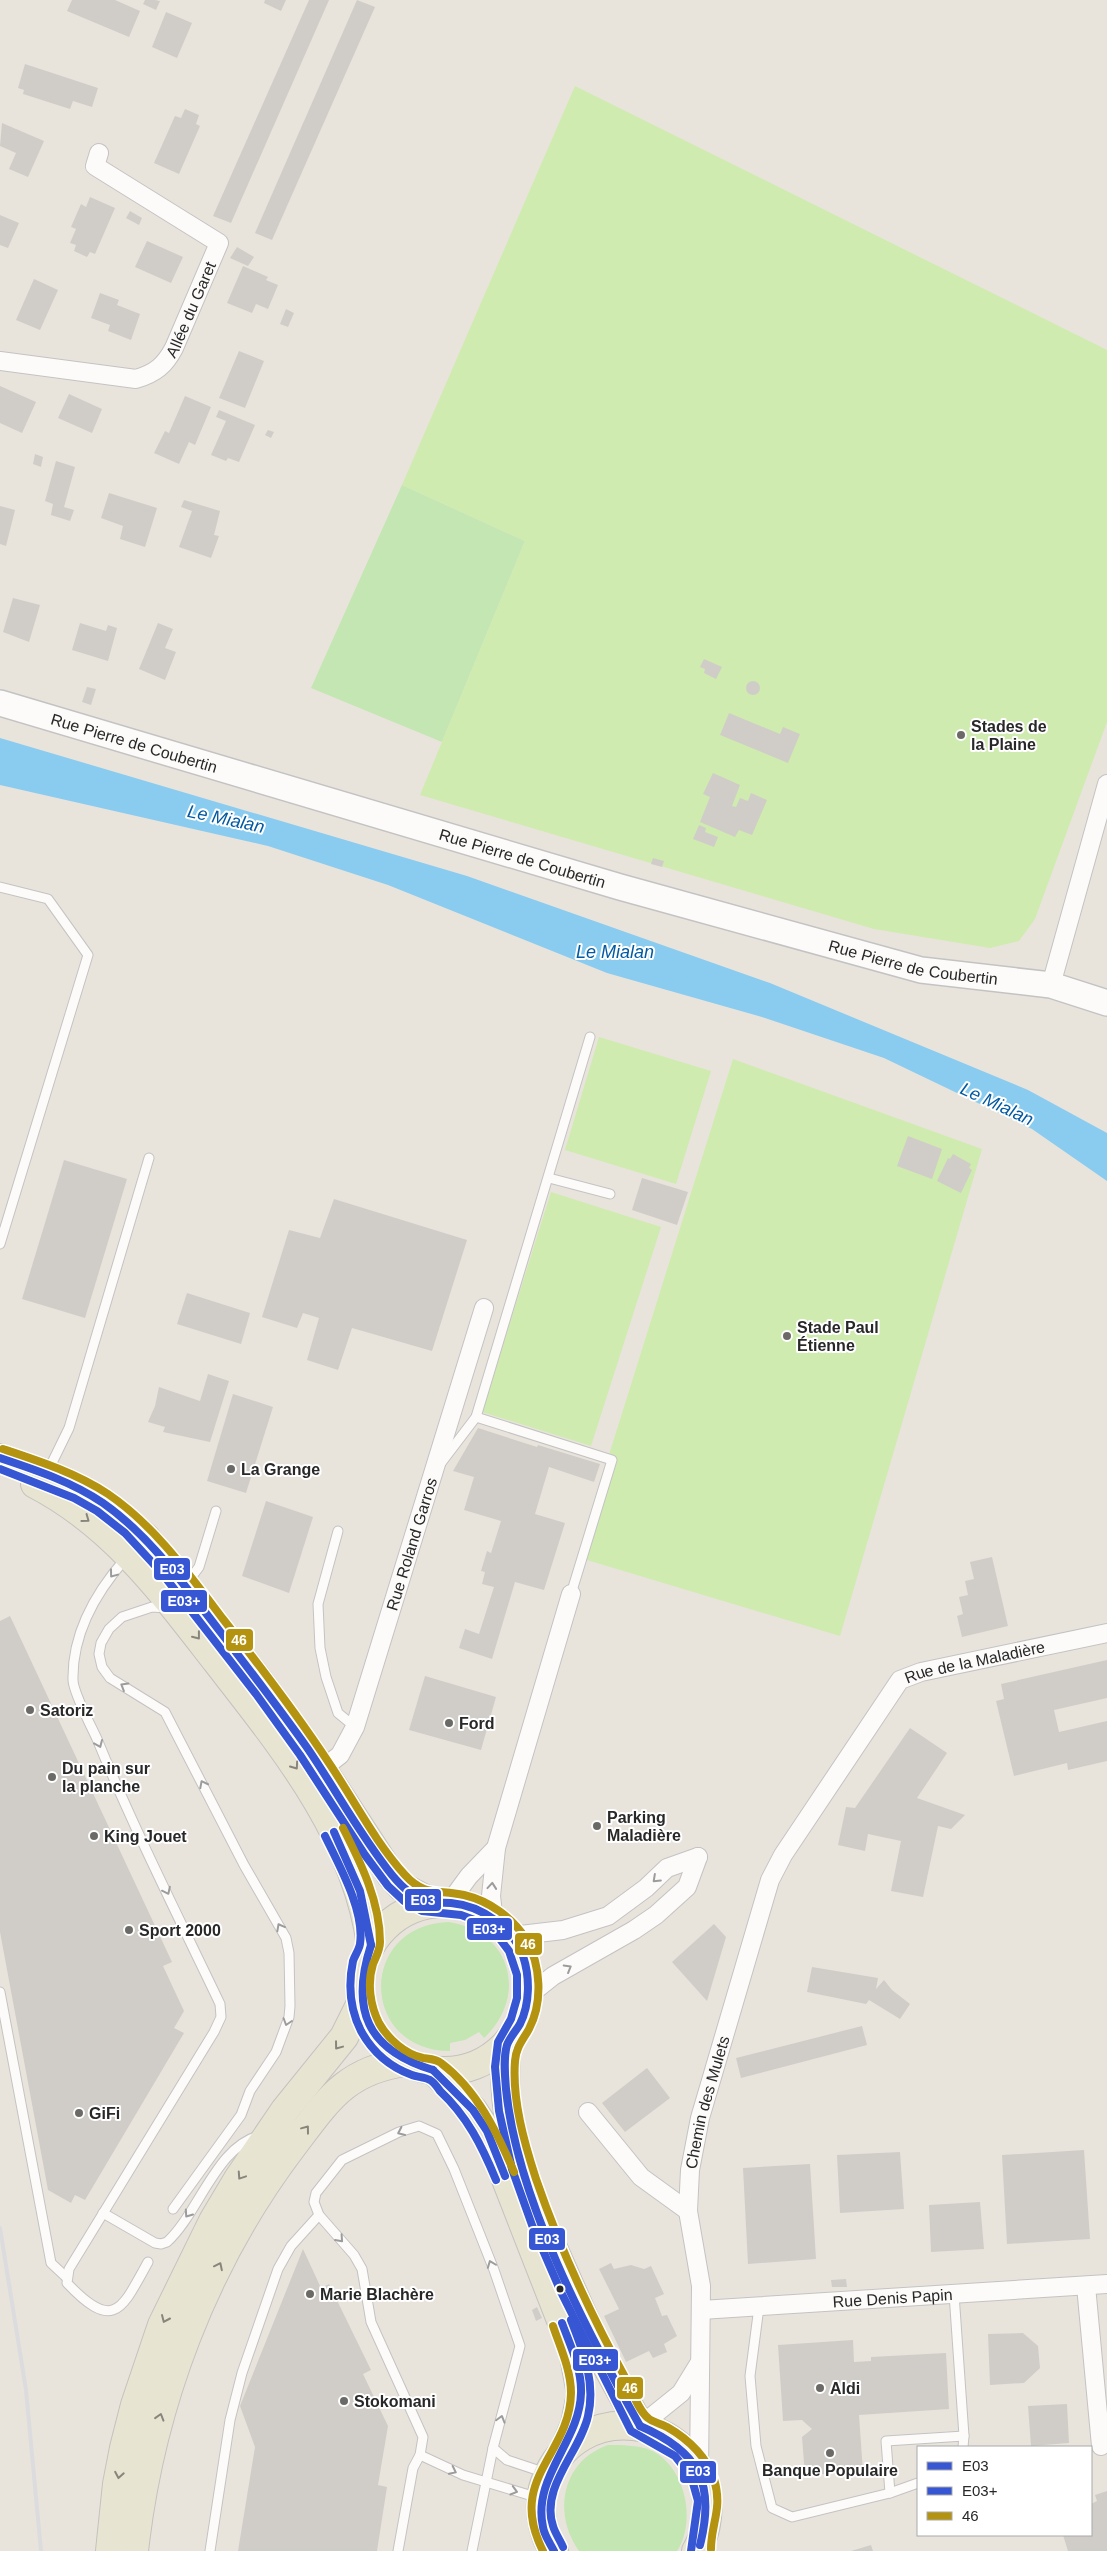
<svg xmlns="http://www.w3.org/2000/svg" width="1107" height="2551" viewBox="0 0 1107 2551" font-family="Helvetica,sans-serif">
  <style>
    .green { fill: #c3e6b2 }
    .pitch { fill: #cfebaf }
    .water { fill: #8acbf0 }
    .building { fill: #d0cdc8 }
    .lines { fill: none; stroke-linecap: round; stroke-linejoin: round }
    .lane-casing { stroke: #c4c3c3; stroke-width: 11 }
    .street-casing { stroke: #c4c3c3; stroke-width: 20 }
    .secondary-casing { stroke: #c4c3c3; stroke-width: 28 }
    .primary-casing { stroke: #c4c2bf; stroke-width: 30 }
    .lane { stroke: #fcfbfa; stroke-width: 9 }
    .street { stroke: #fcfbfa; stroke-width: 18 }
    .secondary { stroke: #fcfbfa; stroke-width: 25 }
    .primary { stroke: #e7e4d1; stroke-width: 28 }
    .rail { stroke: #dcdcde; stroke-width: 4 }
    .bus-1-casing { stroke: #fff; stroke-width: 11 }
    .bus-2-casing { stroke: #fff; stroke-width: 11 }
    .bus-3-casing { stroke: #fff; stroke-width: 11 }
    .bus-1 { stroke: #3656d3; stroke-width: 8 }
    .bus-2 { stroke: #3656d3; stroke-width: 8 }
    .bus-3 { stroke: #b49310; stroke-width: 8 }
    .oneway { stroke: #88867c }
    .oneway2 { stroke: #9d9c9c }
    .poi-dot { fill: #6b6a67; stroke: #fff; stroke-width: 2 }
    .bus-dot { fill: #282828; stroke: #fff; stroke-width: 2 }
    .labels { text-anchor: middle; dominant-baseline: central; stroke-width: 4; stroke-linejoin: round; paint-order: stroke }
    .street-label { font-size: 16px; fill: #282828; stroke: #fff }
    .poi-label { font-size: 16px; font-weight: bold; fill: #282828; stroke: #fff; text-anchor: start }
    .water-label { font-size: 18px; font-style: italic; fill: #025aa2; stroke: #fff }
    .line-badge { stroke: #fff; stroke-width: 2 }
    .badge-label { font-size: 14px; text-anchor: middle; font-weight: bold; fill: #fff }
  </style>
  <rect width="100%" height="100%" fill="#e8e4dc"/>
  <g class="green">
    <path d="M402,485L525,541L442,742L311,688Z"/>
    <path d="M448,1922C511,1930 529,1996 484,2038L479,2032L465,2040L450,2043V2051C360,2051 357,1926 448,1922Z"/>
    <path d="M608,2445C622,2445 637,2445 650,2450C685,2465 697,2521 677,2551H579C552,2513 562,2461 608,2445Z"/>
  </g>
  <g class="pitch">
    <path d="M575,86L1107,350V722L1035,919L1019,941L990,948L874,929L420,795L525,541L402,485Z"/>
    <path d="M599,1037L711,1071L676,1184L565,1150Z"/>
    <path d="M733,1059L982,1149L840,1636L577,1557Z"/>
    <path d="M551,1192L661,1227L591,1446L482,1412Z"/>
  </g>
  <path class="water" d="M0,738L467,876L770,983L1028,1090L1107,1133V1181L1032,1129L884,1058L762,1017L607,973L388,885L268,846L0,785Z"/>
  <g class="building">
    <path d="M72,0H115L140,11L129,37L67,11Z"/>
    <path d="M145,0H155L160,1L156,10L143,4Z"/>
    <path d="M265,0H286L281,11L264,3Z"/>
    <path d="M309,0H329L231,223L213,216Z"/>
    <path d="M357,0L375,7L272,240L255,233Z"/>
    <path d="M166,12L192,23L177,58L152,47Z"/>
    <path d="M25,64L98,88L92,107L73,101L70,109L23,94L24,90L18,88Z"/>
    <path d="M185,109L199,115L196,124L200,126L179,174L154,163L175,116L181,118Z"/>
    <path d="M2,123L44,141L28,177L9,169L16,153L0,146Z"/>
    <path d="M90,197L115,208L95,254L90,252L87,257L74,251L76,245L70,243L76,229L71,227L81,204L86,207Z"/>
    <path d="M130,211L142,218L139,225L126,218Z"/>
    <path d="M0,215L19,223L8,248L0,245Z"/>
    <path d="M147,241L183,257L171,283L135,267Z"/>
    <path d="M237,247L254,257L248,266L230,258Z"/>
    <path d="M243,266L268,277L266,280L278,285L268,309L256,304L252,313L227,303Z"/>
    <path d="M34,279L58,290L40,330L16,320Z"/>
    <path d="M100,293L119,300L117,305L140,314L131,340L108,331L110,325L91,318Z"/>
    <path d="M286,309L294,313L288,327L280,324Z"/>
    <path d="M239,351L264,361L245,408L219,398Z"/>
    <path d="M0,386L36,402L22,433L0,423Z"/>
    <path d="M69,394L102,409L92,433L58,418Z"/>
    <path d="M185,396L211,407L195,445L189,442L179,464L154,453L165,431L169,433Z"/>
    <path d="M219,410L255,425L239,462L228,458L226,461L211,455L226,421L216,417Z"/>
    <path d="M268,430L274,432L271,438L265,435Z"/>
    <path d="M35,454L43,457L41,467L33,464Z"/>
    <path d="M56,461L75,467L64,507L74,510L70,521L51,515L53,504L45,501Z"/>
    <path d="M109,493L157,508L145,547L120,539L123,526L101,518Z"/>
    <path d="M184,500L220,511L214,535L219,536L211,558L179,547L192,511L181,507Z"/>
    <path d="M0,506L15,510L6,546L0,544Z"/>
    <path d="M13,598L40,605L29,642L3,632Z"/>
    <path d="M80,623L106,631L108,625L117,628L108,661L72,650Z"/>
    <path d="M158,623L173,629L165,648L176,652L165,680L139,669Z"/>
    <path d="M704,659L722,667L716,679L704,673L705,669L700,667Z"/>
    <circle cx="753" cy="688" r="7"/>
    <path d="M87,687L96,689L91,705L82,702Z"/>
    <path d="M729,713L780,734L783,727L800,734L788,763L720,735Z"/>
    <path d="M713,773L740,785L732,806L736,807L740,798L748,801L751,793L767,800L752,835L739,830L735,837L700,822L710,797L703,794Z"/>
    <path d="M699,825L706,828L705,832L718,837L714,847L693,839Z"/>
    <path d="M653,858L664,861L662,867L651,864Z"/>
    <path d="M908,1136L942,1149L932,1179L897,1166Z"/>
    <path d="M953,1154L971,1164L969,1168L972,1170L961,1193L937,1181L948,1158L950,1159Z"/>
    <path d="M64,1160L127,1179L85,1318L22,1299Z"/>
    <path d="M642,1178L688,1192L677,1225L632,1210Z"/>
    <path d="M334,1199L467,1240L432,1351L352,1328L338,1370L307,1360L319,1318L303,1313L297,1328L262,1317L289,1230L320,1238Z"/>
    <path d="M187,1293L250,1313L241,1344L177,1324Z"/>
    <path d="M208,1374L229,1381L210,1442L163,1432L165,1427L148,1422L155,1406L159,1387L200,1401Z"/>
    <path d="M233,1394L273,1407L246,1493L207,1481Z"/>
    <path d="M478,1428L537,1447L538,1445L600,1464L594,1482L549,1467L535,1514L565,1523L544,1590L515,1582L492,1659L459,1648L465,1629L479,1634L494,1587L482,1584L485,1572L481,1571L487,1551L491,1553L501,1521L464,1510L474,1477L453,1471Z"/>
    <path d="M266,1501L313,1517L289,1593L242,1576Z"/>
    <path d="M992,1557L1008,1626L962,1637L957,1616L963,1614L959,1597L968,1595L965,1581L974,1579L970,1562Z"/>
    <path d="M10,1616L172,1962L163,1966L184,2011L174,2028L184,2033L85,2200L75,2195L71,2203L48,2190L0,1932V1621Z"/>
    <path d="M1107,1660V1698L1054,1710L1059,1732L1107,1721V1761L1068,1770L1067,1763L1014,1776L996,1701L1004,1699L1001,1684Z"/>
    <path d="M425,1676L496,1697L481,1750L409,1730Z"/>
    <path d="M910,1728L947,1753L917,1798L965,1815L951,1829L938,1826L923,1897L891,1891L901,1841L868,1834L865,1851L838,1845L846,1807L855,1808Z"/>
    <path d="M714,1924L726,1937L707,2001L672,1962Z"/>
    <path d="M812,1967L878,1978L876,1989L884,1980L892,1990L910,2004L900,2019L869,2000L866,2004L807,1992Z"/>
    <path d="M862,2026L867,2045L741,2078L736,2058Z"/>
    <path d="M647,2068L670,2098L625,2132L602,2103Z"/>
    <path d="M1084,2150L1090,2239L1007,2244L1002,2155Z"/>
    <path d="M900,2152L904,2209L840,2213L837,2155Z"/>
    <path d="M810,2164L816,2259L748,2264L743,2168Z"/>
    <path d="M980,2202L984,2249L931,2252L929,2205Z"/>
    <path d="M303,2249L321,2288L329,2284L371,2370L363,2374L388,2426L378,2485L387,2487L377,2551H238L255,2447L240,2406Z"/>
    <path d="M611,2263L614,2269L631,2265L644,2269L651,2266L664,2294L655,2298L662,2316L667,2315L677,2336L664,2344L667,2352L653,2358L649,2351L626,2362L604,2316L619,2309L599,2269Z"/>
    <path d="M846,2279L847,2287H832L831,2280Z"/>
    <path d="M537,2307L542,2318L536,2321L532,2310Z"/>
    <path d="M1023,2333L1038,2346L1040,2368L1024,2383L990,2385L988,2334Z"/>
    <path d="M853,2340L854,2362L871,2361V2357L946,2353L949,2409L859,2415L863,2472L805,2475L802,2437L812,2429L802,2420L783,2421L778,2345Z"/>
    <path d="M1067,2404L1069,2443L1031,2446L1028,2406Z"/>
    <path d="M1107,2491V2551H1068L1063,2535H1091V2504L1097,2501L1095,2495Z"/>
    <path d="M871,2545L873,2551H851Z"/>
  </g>
  <g class="lines">
    <g class="lane-casing">
      <g id="lane">
        <path d="M0,887L48,899L88,955L0,1244"/>
        <path d="M549,1178L610,1194"/>
        <path d="M476,1417L612,1460L571,1594"/>
        <path d="M441,1463L476,1417L590,1037"/>
        <path d="M48,1471L69,1428L149,1158"/>
        <path d="M338,1531L318,1604L320,1648L326,1677L338,1713L355,1727"/>
        <path d="M126,1558C96,1592 72,1633 73,1680C73,1692 91,1726 97,1739C134,1829 178,1916 220,2004L221,2017L214,2032L69,2269L67,2283C114,2333 122,2309 148,2262"/>
        <path d="M187,1583L199,1567L216,1511"/>
        <path d="M167,1608L152,1607L122,1617L109,1629L101,1643L99,1654L102,1667L110,1678L165,1712L244,1865L286,1938L289,1953L290,2006L289,2017L276,2052L250,2091L241,2115L173,2209"/>
        <path d="M0,1992L51,2263L66,2277"/>
        <path d="M103,2213L155,2243L161,2244L167,2242C199,2213 217,2144 262,2135"/>
        <path d="M954,2294L964,2436L963,2447"/>
        <path d="M759,2307L750,2376L756,2446L772,2508L792,2517L890,2493L918,2483"/>
        <path d="M493,2448L507,2460L546,2473"/>
        <path d="M420,2455L463,2475L539,2498"/>
        <path d="M890,2493L886,2441L964,2436"/>
        <path d="M210,2551L230,2420L242,2373L278,2269L291,2246L319,2215"/>
        <path d="M398,2551L413,2468L420,2455L423,2437L371,2322L362,2269L354,2255L319,2215L314,2202L316,2193L342,2160L399,2132L419,2126L437,2134L454,2169L494,2270L520,2346L493,2448L472,2551"/>
      </g>
    </g>
    <g class="street-casing">
      <g id="street">
        <path id="s1" d="M0,361L136,379C156,373 165,365 174,348L219,243L95,166L99,153"/>
        <path d="M1051,985L1107,784"/>
        <path id="s2" d="M322,1769L340,1755L355,1727L484,1308"/>
        <path d="M450,1902L469,1876L496,1848"/>
        <path d="M499,1922L493,1913L491,1896L496,1848L571,1594"/>
        <path d="M512,1936L563,1930L608,1916L646,1888L667,1868L698,1857"/>
        <path d="M528,1996L553,1976L634,1930L656,1915L687,1887L698,1857"/>
        <path d="M588,2112L641,2177L688,2211"/>
        <path d="M1086,2286L1101,2446"/>
        <path id="s3" d="M701,2310L1107,2284"/>
        <path d="M640,2426L681,2393L700,2362"/>
        <path id="s4" d="M699,2470L701,2286L688,2211L690,2170L700,2118L770,1880L783,1855L900,1680L921,1672L1107,1633"/>
      </g>
    </g>
    <g class="secondary-casing">
      <g id="secondary">
        <path id="s5" d="M0,703L620,887L921,970L1051,985L1107,1003"/>
      </g>
    </g>
    <g class="primary-casing">
      <g id="primary">
        <path d="M0,1458L47,1474L79,1489L104,1503L146,1538L256,1677L322,1769L391,1875L402,1887L433,1903"/>
        <path d="M35,1484C114,1525 164,1594 217,1662C283,1747 356,1835 371,1945"/>
        <circle cx="444" cy="1987" r="84"/>
        <path d="M507,2043C501,2092 511,2144 529,2190"/>
        <path d="M433,2070L473,2110L487,2131L573,2351L581,2394L575,2424L564,2450"/>
        <path d="M550,2241L599,2352L640,2426"/>
        <path d="M110,2551L117,2484L124,2448L135,2405L162,2325L213,2221L238,2179L285,2110L344,2037L361,2003"/>
        <path d="M134,2551C150,2406 204,2263 292,2147C327,2101 345,2070 406,2062"/>
        <path d="M554,2551C541,2532 537,2504 545,2482C576,2398 696,2411 707,2500C709,2517 705,2536 696,2551"/>
      </g>
    </g>
    <use href="#lane" class="lane"/>
    <use href="#street" class="street"/>
    <use href="#secondary" class="secondary"/>
    <use href="#primary" class="primary"/>
    <path class="rail" d="M0,2228L26,2390L41,2551"/>
    <g class="bus-1-casing">
      <g id="bus-1">
        <path d="M0,1458C36,1470 72,1482 103,1503C143,1531 173,1570 202,1608C238,1655 274,1701 308,1749C336,1790 360,1835 392,1875C401,1886 412,1897 426,1901C434,1904 442,1902 451,1903C482,1906 512,1927 523,1956C530,1977 530,2004 520,2024C516,2031 510,2037 507,2045C503,2059 505,2075 506,2089C517,2199 586,2330 640,2426"/>
        <path d="M334,1832L360,1891L371,1945"/>
        <path d="M371,1945C350,2010 367,2050 433,2070"/>
        <path d="M433,2070L473,2110L487,2131L505,2176"/>
        <path d="M640,2426C698,2451 716,2482 700,2545"/>
        <path d="M554,2551C550,2543 544,2535 543,2527C532,2477 580,2441 581,2393C582,2369 570,2345 562,2323"/>
      </g>
    </g>
    <g class="bus-2-casing">
      <g id="bus-2">
        <path d="M0,1469L74,1498L97,1511L125,1533L161,1572L256,1694L300,1755L365,1855L388,1886L404,1901L422,1911L461,1915L480,1922L497,1935L509,1951L517,1975V1998L511,2019L498,2042L495,2067L499,2111L512,2169L532,2225L561,2292L631,2431L675,2456L691,2476L698,2501L691,2551"/>
        <path d="M325,1836C339,1865 365,1911 360,1944C359,1950 355,1955 353,1961C348,1985 350,2009 361,2031C372,2051 390,2067 412,2075C417,2077 425,2077 430,2080C434,2082 437,2087 440,2091C467,2116 482,2146 496,2180"/>
        <path d="M563,2547C560,2540 555,2533 553,2526C540,2487 580,2452 588,2416C596,2382 583,2351 571,2320"/>
      </g>
    </g>
    <g class="bus-3-casing">
      <g id="bus-3">
        <path d="M3,1449C39,1461 76,1473 108,1494C155,1526 189,1574 223,1619C260,1666 296,1713 329,1763C354,1800 375,1842 405,1875C425,1897 438,1889 464,1895C489,1901 512,1917 526,1939C541,1965 543,2002 529,2029C523,2040 516,2047 515,2061C512,2100 524,2142 536,2179C560,2249 592,2317 627,2381C632,2392 639,2411 648,2418C652,2422 662,2424 667,2427C688,2439 706,2456 714,2479C723,2509 711,2523 711,2549"/>
        <path d="M343,1828C361,1863 380,1902 380,1942C380,1950 376,1957 373,1964C367,1983 370,2005 379,2023C388,2039 405,2054 423,2058C429,2059 436,2059 441,2063C477,2090 497,2132 514,2172"/>
        <path d="M543,2551C506,2478 570,2456 571,2393C571,2370 560,2347 553,2326"/>
      </g>
    </g>
    <use href="#bus-1" class="bus-1"/>
    <use href="#bus-2" class="bus-2"/>
    <use href="#bus-3" class="bus-3"/>
  </g>
  <defs><path id="oneway-chevron" d="M-2-3.5L2.5 0L-2 3.5" fill="none" stroke-width="1.6" stroke-linecap="round" stroke-linejoin="round" transform="scale(1.25)"/></defs>
  <g class="oneway">
    <use href="#oneway-chevron" transform="translate(86 1519) rotate(36)"/>
    <use href="#oneway-chevron" transform="translate(197 1636) rotate(52)"/>
    <use href="#oneway-chevron" transform="translate(295 1766) rotate(55)"/>
    <use href="#oneway-chevron" transform="translate(338 2046) rotate(127)"/>
    <use href="#oneway-chevron" transform="translate(306 2129) rotate(-53)"/>
    <use href="#oneway-chevron" transform="translate(241 2176) rotate(124)"/>
    <use href="#oneway-chevron" transform="translate(219 2266) rotate(-64)"/>
    <use href="#oneway-chevron" transform="translate(165 2319) rotate(114)"/>
    <use href="#oneway-chevron" transform="translate(160 2417) rotate(-73)"/>
    <use href="#oneway-chevron" transform="translate(119 2475) rotate(100)"/>
  </g>
  <g class="oneway2">
    <use href="#oneway-chevron" transform="translate(113 1574) rotate(127)"/>
    <use href="#oneway-chevron" transform="translate(124 1686) rotate(-149)"/>
    <use href="#oneway-chevron" transform="translate(99 1744) rotate(67)"/>
    <use href="#oneway-chevron" transform="translate(203 1784) rotate(-117)"/>
    <use href="#oneway-chevron" transform="translate(656 1879) rotate(137)"/>
    <use href="#oneway-chevron" transform="translate(492 1886) rotate(-85)"/>
    <use href="#oneway-chevron" transform="translate(167 1891) rotate(64)"/>
    <use href="#oneway-chevron" transform="translate(280 1927) rotate(-118)"/>
    <use href="#oneway-chevron" transform="translate(568 1968) rotate(-30)"/>
    <use href="#oneway-chevron" transform="translate(287 2022) rotate(108)"/>
    <use href="#oneway-chevron" transform="translate(401 2132) rotate(155)"/>
    <use href="#oneway-chevron" transform="translate(188 2214) rotate(125)"/>
    <use href="#oneway-chevron" transform="translate(340 2239) rotate(48)"/>
    <use href="#oneway-chevron" transform="translate(491 2264) rotate(-111)"/>
    <use href="#oneway-chevron" transform="translate(501 2419) rotate(-74)"/>
    <use href="#oneway-chevron" transform="translate(453 2471) rotate(26)"/>
    <use href="#oneway-chevron" transform="translate(514 2491) rotate(16)"/>
  </g>
  <g class="poi-dot">
    <circle cx="961" cy="735" r="5"/>
    <circle cx="787" cy="1336" r="5"/>
    <circle cx="231" cy="1469" r="5"/>
    <circle cx="30" cy="1710" r="5"/>
    <circle cx="449" cy="1723" r="5"/>
    <circle cx="52" cy="1777" r="5"/>
    <circle cx="597" cy="1826" r="5"/>
    <circle cx="94" cy="1836" r="5"/>
    <circle cx="129" cy="1930" r="5"/>
    <circle cx="79" cy="2113" r="5"/>
    <circle cx="310" cy="2294" r="5"/>
    <circle cx="820" cy="2388" r="5"/>
    <circle cx="344" cy="2401" r="5"/>
    <circle cx="830" cy="2453" r="5"/>
  </g>
  <circle class="bus-dot" cx="560" cy="2289" r="4.5"/>
  <g class="labels">
    <g class="street-label">
      <text stroke="none"><textPath href="#s1" startOffset="230">Allée du Garet</textPath></text>
      <text stroke="none"><textPath href="#s5" startOffset="140">Rue Pierre de Coubertin</textPath></text>
      <text stroke="none"><textPath href="#s5" startOffset="545">Rue Pierre de Coubertin</textPath></text>
      <text stroke="none"><textPath href="#s5" startOffset="950">Rue Pierre de Coubertin</textPath></text>
      <text stroke="none"><textPath href="#s2" startOffset="246">Rue Roland Garros</textPath></text>
      <text stroke="none"><textPath href="#s4" startOffset="918">Rue de la Maladière</textPath></text>
      <text stroke="none"><textPath href="#s4" startOffset="371">Chemin des Mulets</textPath></text>
      <text stroke="none"><textPath href="#s3" startOffset="192">Rue Denis Papin</textPath></text>
    </g>
    <g class="poi-label">
      <text x="971" y="726">Stades de<tspan x="971" dy="18">la Plaine</tspan></text>
      <text x="797" y="1327">Stade Paul<tspan x="797" dy="18">Étienne</tspan></text>
      <text x="241" y="1469">La Grange</text>
      <text x="40" y="1710">Satoriz</text>
      <text x="459" y="1723">Ford</text>
      <text x="62" y="1768">Du pain sur<tspan x="62" dy="18">la planche</tspan></text>
      <text x="607" y="1817">Parking<tspan x="607" dy="18">Maladière</tspan></text>
      <text x="104" y="1836">King Jouet</text>
      <text x="139" y="1930">Sport 2000</text>
      <text x="89" y="2113">GiFi</text>
      <text x="320" y="2294">Marie Blachère</text>
      <text x="830" y="2388">Aldi</text>
      <text x="354" y="2401">Stokomani</text>
      <text x="830" y="2470" text-anchor="middle">Banque Populaire</text>
    </g>
    <g class="water-label">
      <text transform="translate(226 819) rotate(12)">Le Mialan</text>
      <text x="615" y="952">Le Mialan</text>
      <text transform="translate(997 1104) rotate(25)">Le Mialan</text>
    </g>
  </g>
  <g class="line-badge">
    <rect x="153" y="1557" width="38" height="24" rx="5" fill="#3656d3"/>
    <rect x="160" y="1589" width="48" height="24" rx="5" fill="#3656d3"/>
    <rect x="225" y="1628" width="29" height="24" rx="5" fill="#b49310"/>
    <rect x="404" y="1888" width="38" height="24" rx="5" fill="#3656d3"/>
    <rect x="466" y="1917" width="47" height="24" rx="5" fill="#3656d3"/>
    <rect x="514" y="1932" width="29" height="24" rx="5" fill="#b49310"/>
    <rect x="528" y="2227" width="38" height="24" rx="5" fill="#3656d3"/>
    <rect x="572" y="2348" width="47" height="24" rx="5" fill="#3656d3"/>
    <rect x="616" y="2376" width="28" height="24" rx="5" fill="#b49310"/>
    <rect x="679" y="2460" width="38" height="24" rx="5" fill="#3656d3"/>
  </g>
  <g class="badge-label">
    <text x="172" y="1574">E03</text>
    <text x="184" y="1606">E03+</text>
    <text x="239" y="1645">46</text>
    <text x="423" y="1905">E03</text>
    <text x="489" y="1934">E03+</text>
    <text x="528" y="1949">46</text>
    <text x="547" y="2244">E03</text>
    <text x="595" y="2365">E03+</text>
    <text x="630" y="2393">46</text>
    <text x="698" y="2476">E03</text>
  </g>
  <rect x="917" y="2446" width="175" height="90" fill="#ffffff" stroke="#a9a9a9"/>
  <rect x="927" y="2462" width="25" height="8" fill="#3656d3" stroke="#a9a9a9"/>
  <text x="962" y="2471" font-size="15" fill="#282828">E03</text>
  <rect x="927" y="2487" width="25" height="8" fill="#3656d3" stroke="#a9a9a9"/>
  <text x="962" y="2496" font-size="15" fill="#282828">E03+</text>
  <rect x="927" y="2512" width="25" height="8" fill="#b49310" stroke="#a9a9a9"/>
  <text x="962" y="2521" font-size="15" fill="#282828">46</text>
</svg>
